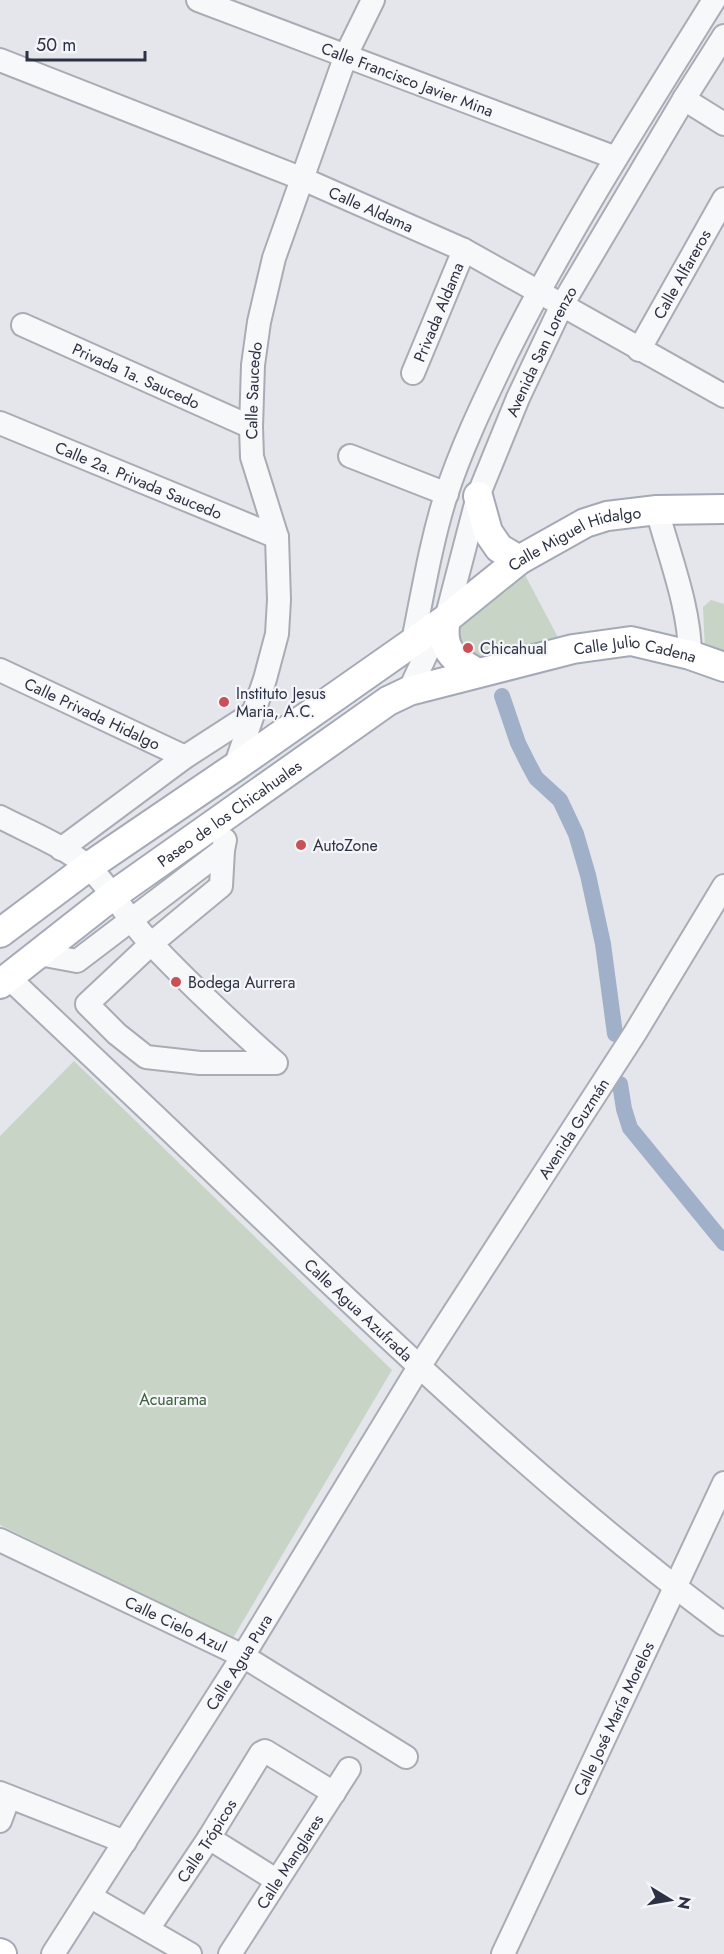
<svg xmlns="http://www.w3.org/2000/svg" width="724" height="1954" viewBox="0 0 724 1954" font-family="Jost,sans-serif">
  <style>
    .green { fill: #c8d5c6 }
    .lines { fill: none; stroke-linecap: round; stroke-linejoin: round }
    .canal { stroke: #a1b0c9; stroke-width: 16 }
    .minor-casing { stroke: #a9acb5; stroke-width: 26 }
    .major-casing { stroke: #a4a9b7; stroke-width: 32 }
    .minor { stroke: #f7f8fa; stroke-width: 22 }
    .major { stroke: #fff; stroke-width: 28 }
    .poi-dot { fill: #c95056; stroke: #f4f5f9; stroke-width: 2 }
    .labels { text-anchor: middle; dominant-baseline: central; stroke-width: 4.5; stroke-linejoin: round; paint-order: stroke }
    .street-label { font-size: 16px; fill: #2c3243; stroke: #f4f5f9 }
    .poi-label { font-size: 16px; fill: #2c3243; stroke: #f4f5f9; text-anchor: start }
    .park-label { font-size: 16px; fill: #3d5e3a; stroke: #f4f5f9 }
  </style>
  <rect width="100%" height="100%" fill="#e4e6eb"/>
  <g class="green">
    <path d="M525,575L562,645L488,663L461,655L457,624L484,600Z"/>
    <path d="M711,600L724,604V659L705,650L703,607Z"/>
    <path d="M74,1061L392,1370L233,1638L0,1525V1136Z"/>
  </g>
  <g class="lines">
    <g class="canal">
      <path d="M502,696L518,743L529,765L536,778L560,800L576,834L588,875L603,944L615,1034"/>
      <path d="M620,1084L624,1109L630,1128L724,1243"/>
    </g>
    <g class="minor-casing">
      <g id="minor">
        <path id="s1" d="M198,0L616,158"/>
        <path id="s2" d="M0,60L303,179L464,250L724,396"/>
        <path d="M684,99L724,124"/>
        <path id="s3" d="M23,325L251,427"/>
        <path id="s4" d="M639,350L724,199"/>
        <path id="s5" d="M413,373L464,250"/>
        <path id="s6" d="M0,423L277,537"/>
        <path d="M350,456L447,494"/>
        <path d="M657,510C669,555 690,608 690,655"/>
        <path d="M413,641C423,592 431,542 446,495C462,446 485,399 507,353C568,231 642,116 714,0"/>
        <path id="s7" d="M0,670L185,757"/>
        <path id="s8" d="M409,691L430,646L446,619L478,496L518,398L562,305L684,99L724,36"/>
        <path id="s9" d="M235,767L265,679L277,634L279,600L277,537L252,457L251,427L253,365L259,322L274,258L346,55L373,0"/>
        <path d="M0,817C29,832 62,845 87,866C108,884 126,916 145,937C186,981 231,1023 276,1063H200L146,1057L117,1034L87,1004L152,943L221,886L223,850"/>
        <path d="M61,849L185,757L253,713"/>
        <path d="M39,954L77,961L223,850L225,840"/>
        <path id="s10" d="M9,978C110,1073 211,1169 311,1265C443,1390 578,1515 724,1624"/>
        <path id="s11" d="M0,1540L243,1656L406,1757"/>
        <path d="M0,1793L125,1842"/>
        <path d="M0,1821L9,1797"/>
        <path d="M209,1838L276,1880"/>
        <path d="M91,1897L190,1954"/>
        <path id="s12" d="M148,1929L209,1838L261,1753L265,1751L334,1793"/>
        <path id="s13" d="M53,1954L243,1656L419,1367L635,1033L724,886"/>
        <path id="s14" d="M230,1954L349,1769"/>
        <path id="s15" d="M503,1954L724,1483"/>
      </g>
    </g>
    <g class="major-casing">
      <g id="major">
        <path d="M478,496L488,532L499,548L519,560"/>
        <path d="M446,619C440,649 452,658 476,672"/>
        <path id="s16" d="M0,933L88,867L235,767L446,619L519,560L585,523L607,516L657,510L724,509"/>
        <path id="s17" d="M0,984L112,896L388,701L409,691L573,649L631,641L690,655L724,667"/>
        <path d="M0,1953L2,1954"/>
      </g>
    </g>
    <use href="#minor" class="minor"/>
    <use href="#major" class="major"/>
  </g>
  <g class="poi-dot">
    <circle cx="468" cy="648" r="6"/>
    <circle cx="224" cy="702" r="6"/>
    <circle cx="301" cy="845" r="6"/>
    <circle cx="176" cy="982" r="6"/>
  </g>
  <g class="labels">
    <g class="street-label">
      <text stroke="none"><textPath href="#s1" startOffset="224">Calle Francisco Javier Mina</textPath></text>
      <text stroke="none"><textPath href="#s2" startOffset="400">Calle Aldama</textPath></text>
      <text stroke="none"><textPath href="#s4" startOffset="87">Calle Alfareros</textPath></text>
      <text stroke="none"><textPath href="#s5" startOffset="66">Privada Aldama</textPath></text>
      <text stroke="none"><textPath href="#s8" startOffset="366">Avenida San Lorenzo</textPath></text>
      <text stroke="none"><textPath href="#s3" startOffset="124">Privada 1a. Saucedo</textPath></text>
      <text stroke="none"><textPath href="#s9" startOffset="387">Calle Saucedo</textPath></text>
      <text stroke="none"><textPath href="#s6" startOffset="150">Calle 2a. Privada Saucedo</textPath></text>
      <text stroke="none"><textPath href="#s16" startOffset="700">Calle Miguel Hidalgo</textPath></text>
      <text stroke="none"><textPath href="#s17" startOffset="736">Calle Julio Cadena</textPath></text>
      <text stroke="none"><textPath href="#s7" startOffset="102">Calle Privada Hidalgo</textPath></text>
      <text stroke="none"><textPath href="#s17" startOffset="286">Paseo de los Chicahuales</textPath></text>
      <text stroke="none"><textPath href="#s13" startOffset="976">Avenida Guzmán</textPath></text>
      <text stroke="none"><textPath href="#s10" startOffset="482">Calle Agua Azufrada</textPath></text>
      <text stroke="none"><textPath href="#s11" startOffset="195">Calle Cielo Azul</textPath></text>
      <text stroke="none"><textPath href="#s13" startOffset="346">Calle Agua Pura</textPath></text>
      <text stroke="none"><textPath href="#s15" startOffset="260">Calle José María Morelos</textPath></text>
      <text stroke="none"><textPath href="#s12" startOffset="106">Calle Trópicos</textPath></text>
      <text stroke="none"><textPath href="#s14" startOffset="110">Calle Manglares</textPath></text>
    </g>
    <g class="poi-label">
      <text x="480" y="648">Chicahual</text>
      <text x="236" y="693">Instituto Jesus<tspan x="236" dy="18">Maria, A.C.</tspan></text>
      <text x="313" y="845">AutoZone</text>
      <text x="188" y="982">Bodega Aurrera</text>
    </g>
    <g class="park-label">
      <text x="173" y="1399">Acuarama</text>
    </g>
  </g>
  <g transform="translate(670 1900) rotate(101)" stroke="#f4f5f9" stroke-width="4.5" paint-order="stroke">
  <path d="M0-4.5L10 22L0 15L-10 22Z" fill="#2c3243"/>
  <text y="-9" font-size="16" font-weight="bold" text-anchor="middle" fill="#2c3243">N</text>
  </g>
  <path d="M27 51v9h118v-9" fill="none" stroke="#2c3243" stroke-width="3"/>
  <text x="36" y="51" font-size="18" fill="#2c3243" stroke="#f4f5f9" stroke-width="4.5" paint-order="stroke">50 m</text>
</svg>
